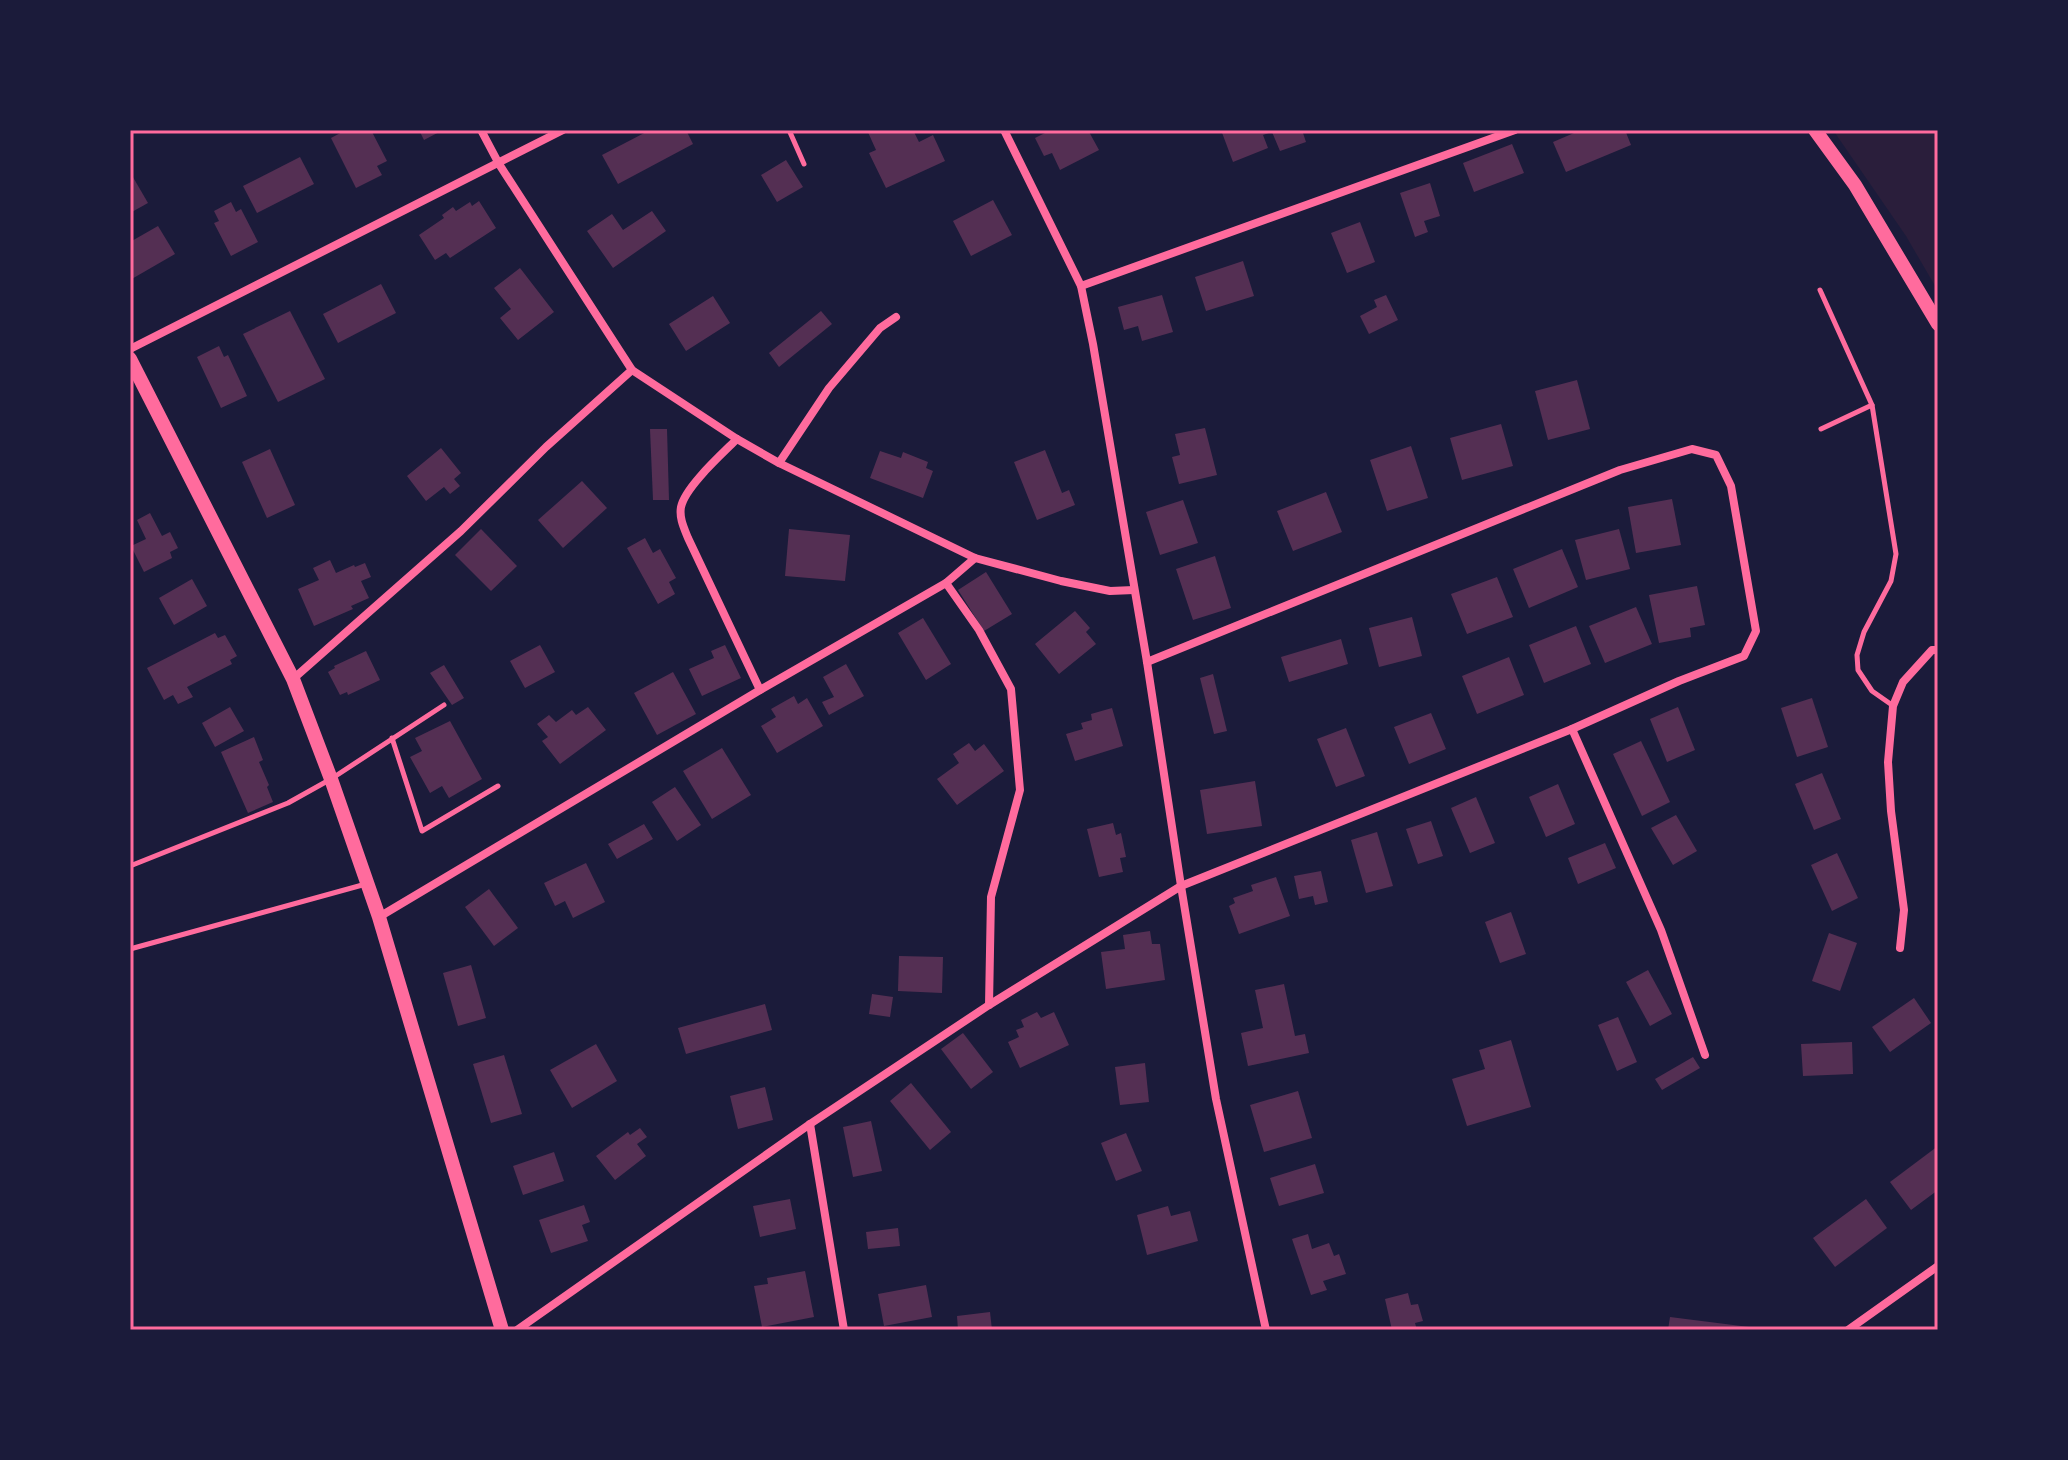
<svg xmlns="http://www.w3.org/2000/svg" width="2068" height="1460" viewBox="0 0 2068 1460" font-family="'IBM Plex Sans',sans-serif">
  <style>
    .green { fill: #2a1e3b }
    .building { fill: #542f53 }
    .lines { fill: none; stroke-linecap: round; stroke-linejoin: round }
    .service { stroke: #ff6b9d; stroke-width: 5 }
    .minor { stroke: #ff6b9d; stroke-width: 8 }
    .tertiary { stroke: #ff6b9d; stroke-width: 14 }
    .neatline { fill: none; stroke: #ff6b9d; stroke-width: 3 }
  </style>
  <rect width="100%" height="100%" fill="#1b1b3a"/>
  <path class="green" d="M1833,130H1938V291L1906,236Z"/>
  <g class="building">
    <path d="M346,130H371L387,161L377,166L382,175L356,188L331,138Z"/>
    <path d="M419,130H443L424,140Z"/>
    <path d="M650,130H686L693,144L618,184L602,155Z"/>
    <path d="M867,130H913L919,142L933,135L945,161L886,188L869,153L876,150Z"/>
    <path d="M1051,130H1088L1099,150L1060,170L1052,153L1044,156L1035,138Z"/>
    <path d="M1221,130H1302L1306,142L1280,151L1272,132L1263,135L1268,148L1233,162Z"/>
    <path d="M1581,130H1625L1631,145L1566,172L1553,142Z"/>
    <path d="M1512,144L1524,173L1474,192L1463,163Z"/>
    <path d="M300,157L314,184L257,213L243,186Z"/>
    <path d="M786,160L803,187L777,202L761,175Z"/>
    <path d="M130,172L148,203L130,213Z"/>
    <path d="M1430,183L1440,216L1424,221L1428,232L1415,237L1400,193Z"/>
    <path d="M993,200L1012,235L971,256L953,221Z"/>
    <path d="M479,201L496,228L450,258L446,253L435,260L419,235L444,218L442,215L453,207L456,211L470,202L472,206Z"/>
    <path d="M231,202L236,212L241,209L258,242L231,256L214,223L219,221L214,211Z"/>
    <path d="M652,211L666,231L613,268L587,231L612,214L623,230Z"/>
    <path d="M1360,222L1375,262L1347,273L1331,233Z"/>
    <path d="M158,226L175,254L130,280V242Z"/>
    <path d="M1243,261L1254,296L1206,311L1195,277Z"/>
    <path d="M520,268L554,312L518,340L500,318L511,309L494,288Z"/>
    <path d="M381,284L396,313L338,343L323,314Z"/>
    <path d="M1162,295L1173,332L1142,341L1138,326L1124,330L1118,307Z"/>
    <path d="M1386,295L1398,320L1369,334L1360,316L1377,307L1374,300Z"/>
    <path d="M713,296L730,323L686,351L669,324Z"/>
    <path d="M290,311L325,379L278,402L243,334Z"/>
    <path d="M821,311L832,324L779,367L769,353Z"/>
    <path d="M219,346L224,357L228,355L247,396L221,408L197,357Z"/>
    <path d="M1577,380L1590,429L1548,440L1535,391Z"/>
    <path d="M1501,424L1513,466L1462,480L1450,438Z"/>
    <path d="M1205,428L1217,475L1179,484L1172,457L1180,455L1175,434Z"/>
    <path d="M650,429H667L669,500H653Z"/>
    <path d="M1411,446L1428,498L1387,511L1370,460Z"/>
    <path d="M441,448L461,473L454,479L460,486L450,494L444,487L426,501L407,476Z"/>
    <path d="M270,449L295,505L267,518L242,462Z"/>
    <path d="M1045,450L1062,493L1069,490L1075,505L1037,520L1014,462Z"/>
    <path d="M880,451L901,458L903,452L928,462L926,468L933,471L923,498L870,478Z"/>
    <path d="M582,481L607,508L563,548L538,520Z"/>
    <path d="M1326,492L1342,532L1293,551L1277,511Z"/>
    <path d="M1672,499L1681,545L1636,553L1628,507Z"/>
    <path d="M1183,500L1198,543L1160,555L1146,512Z"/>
    <path d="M150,513L162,536L170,532L178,548L170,552L172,558L144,572L131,546L146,539L137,520Z"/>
    <path d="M481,529L517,566L491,591L455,555Z"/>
    <path d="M789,529L850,535L845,581L785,576Z"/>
    <path d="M1619,529L1630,569L1586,580L1575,540Z"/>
    <path d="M645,538L653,553L660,549L676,578L669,582L675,594L658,604L627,548Z"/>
    <path d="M1562,549L1578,587L1529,608L1513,569Z"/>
    <path d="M1215,556L1231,608L1193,620L1176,569Z"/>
    <path d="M330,560L336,573L354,565L355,567L365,563L371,577L361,581L369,598L351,606L353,609L314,626L298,589L319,580L313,568Z"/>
    <path d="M986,572L1012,614L984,631L958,590Z"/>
    <path d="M1497,577L1513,617L1467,634L1451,594Z"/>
    <path d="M192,579L207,606L174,625L159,598Z"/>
    <path d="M1697,586L1705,625L1690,628L1691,637L1659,643L1649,595Z"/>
    <path d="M1636,607L1652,644L1605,663L1589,626Z"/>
    <path d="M1075,611L1090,628L1086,632L1096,644L1059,674L1035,644Z"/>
    <path d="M1412,617L1422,656L1379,667L1369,628Z"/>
    <path d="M923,618L951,664L926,680L898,633Z"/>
    <path d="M1576,626L1591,664L1544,683L1529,645Z"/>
    <path d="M215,633L218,638L225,635L237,656L230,660L232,664L187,687L193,697L178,704L173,695L164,700L147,668Z"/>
    <path d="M1341,639L1348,664L1289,682L1281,657Z"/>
    <path d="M540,645L555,672L525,688L510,661Z"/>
    <path d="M725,645L741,678L702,696L689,669L714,658L711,651Z"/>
    <path d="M366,651L380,680L348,695L347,692L340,695L328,672L335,668L334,666Z"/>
    <path d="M1509,657L1524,695L1477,714L1462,676Z"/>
    <path d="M846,664L864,696L829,715L822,702L834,697L823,677Z"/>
    <path d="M444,665L464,698L452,705L430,673Z"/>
    <path d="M673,672L696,714L657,735L634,693Z"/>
    <path d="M1213,674L1227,731L1214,734L1200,678Z"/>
    <path d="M794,696L798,704L807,698L823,726L777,753L761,726L776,717L771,709Z"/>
    <path d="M1812,698L1828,747L1797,757L1781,708Z"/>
    <path d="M230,707L244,731L215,747L202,723Z"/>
    <path d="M588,707L606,730L560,764L542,741L548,737L537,724L549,715L556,722L572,710L576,715Z"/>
    <path d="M1678,707L1695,750L1667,762L1650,719Z"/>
    <path d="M1112,708L1123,746L1075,761L1066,734L1083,729L1081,723L1092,720L1091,714Z"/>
    <path d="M1431,713L1446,749L1409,764L1394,727Z"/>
    <path d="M450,721L482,779L449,798L442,786L430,793L410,757L422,751L415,738Z"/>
    <path d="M1346,728L1365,776L1336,787L1317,739Z"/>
    <path d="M254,737L263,760L259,762L269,785L267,787L273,802L248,813L221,752Z"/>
    <path d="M1641,741L1670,802L1642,816L1613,754Z"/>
    <path d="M969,743L975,751L984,744L1004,771L957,805L937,779L959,763L953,754Z"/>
    <path d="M722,748L751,795L712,819L683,771Z"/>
    <path d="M1822,773L1841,819L1814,830L1795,784Z"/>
    <path d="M1255,781L1262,826L1207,834L1200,790Z"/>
    <path d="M1558,784L1575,824L1546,837L1529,797Z"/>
    <path d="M675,787L701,825L677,841L652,802Z"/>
    <path d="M1476,797L1495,843L1470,853L1451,808Z"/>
    <path d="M1676,815L1697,851L1673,865L1651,828Z"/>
    <path d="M1431,821L1443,856L1418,864L1406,829Z"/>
    <path d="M1113,823L1116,835L1121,833L1126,857L1120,858L1123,872L1099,877L1087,829Z"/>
    <path d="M644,824L653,839L617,859L608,844Z"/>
    <path d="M1377,832L1393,886L1366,893L1351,840Z"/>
    <path d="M1605,843L1616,868L1578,884L1568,858Z"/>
    <path d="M1837,853L1858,898L1832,911L1811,865Z"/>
    <path d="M586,863L605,902L573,918L565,901L555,906L544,883Z"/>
    <path d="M1321,871L1328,902L1315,905L1313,896L1299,899L1294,876Z"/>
    <path d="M1276,877L1290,916L1239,934L1229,906L1235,903L1233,898L1253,891L1251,885Z"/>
    <path d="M489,889L518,928L494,946L465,907Z"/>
    <path d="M1511,912L1526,954L1500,963L1485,922Z"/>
    <path d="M1150,931L1152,944H1160L1165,980L1106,989L1101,952L1125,949L1123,935Z"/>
    <path d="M1829,933L1857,943L1840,991L1812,981Z"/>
    <path d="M899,956L943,957L942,993L898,991Z"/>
    <path d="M471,965L486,1018L458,1026L443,973Z"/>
    <path d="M1648,970L1672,1014L1650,1026L1626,982Z"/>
    <path d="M1284,984L1295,1036L1305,1034L1309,1053L1248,1066L1241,1033L1263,1028L1255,990Z"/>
    <path d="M872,994L893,997L890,1017L869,1014Z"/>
    <path d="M1914,998L1931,1023L1890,1052L1872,1027Z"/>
    <path d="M765,1004L772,1030L686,1054L678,1028Z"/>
    <path d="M1037,1012L1041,1018L1054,1012L1069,1045L1020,1068L1008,1042L1019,1037L1016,1030L1024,1027L1021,1020Z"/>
    <path d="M1618,1017L1637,1062L1617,1071L1598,1025Z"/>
    <path d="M963,1033L993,1072L971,1089L941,1049Z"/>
    <path d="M1511,1040L1531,1107L1467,1126L1452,1079L1485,1069L1479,1050Z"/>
    <path d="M1852,1042L1853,1074L1803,1076L1801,1044Z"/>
    <path d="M596,1044L617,1081L572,1108L550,1070Z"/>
    <path d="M504,1055L522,1114L491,1123L473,1064Z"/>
    <path d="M1693,1057L1700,1068L1662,1090L1655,1079Z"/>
    <path d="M1145,1063L1149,1102L1120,1105L1115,1067Z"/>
    <path d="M911,1083L951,1132L930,1150L890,1101Z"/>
    <path d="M765,1087L773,1120L738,1129L730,1096Z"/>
    <path d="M1298,1091L1312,1138L1264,1152L1250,1105Z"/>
    <path d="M871,1121L882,1171L853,1177L843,1127Z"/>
    <path d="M640,1128L647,1137L637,1144L646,1156L615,1180L596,1156L628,1132L630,1135Z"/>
    <path d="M1126,1133L1142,1171L1116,1181L1101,1143Z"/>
    <path d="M1938,1146V1190L1911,1210L1890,1182Z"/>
    <path d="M554,1152L564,1181L523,1195L513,1166Z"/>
    <path d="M1315,1164L1324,1193L1279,1206L1270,1178Z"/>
    <path d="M790,1199L796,1229L760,1237L753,1206Z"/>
    <path d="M1866,1199L1887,1228L1835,1267L1813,1238Z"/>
    <path d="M584,1205L590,1222L582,1225L588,1241L551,1253L539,1220Z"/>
    <path d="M1168,1206L1171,1216L1190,1211L1198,1241L1147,1255L1137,1215Z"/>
    <path d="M898,1228L900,1246L868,1249L866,1232Z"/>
    <path d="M1308,1234L1312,1249L1329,1243L1334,1256L1339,1254L1346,1274L1323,1281L1327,1290L1311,1295L1292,1239Z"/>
    <path d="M805,1271L814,1317L762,1327L754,1286L768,1284L767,1278Z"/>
    <path d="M926,1285L932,1317L884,1326L878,1294Z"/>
    <path d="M1408,1293L1411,1305L1418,1304L1423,1321L1415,1323L1417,1330H1392L1385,1299Z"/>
    <path d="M990,1312L992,1330H958L957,1316Z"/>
    <path d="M1670,1317L1749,1327L1748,1330H1668Z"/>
  </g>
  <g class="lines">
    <g class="service">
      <path d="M789,130L804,164"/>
      <path d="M1820,290L1872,405L1896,554L1891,581L1864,632L1857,655L1858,670L1872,691L1892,705"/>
      <path d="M1821,429L1872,405"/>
      <path d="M392,738L422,831L498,786"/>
      <path d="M130,866L288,803L331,779L444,705"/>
      <path d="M130,949L366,884"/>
    </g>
    <g class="minor">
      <path d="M481,130L499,164L632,370L737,439L779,463L975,558L1061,581L1110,591L1134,590"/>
      <path d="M1004,130L1081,286L1093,344L1147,662L1181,886L1216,1099L1266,1330"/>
      <path d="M1081,286L1515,130"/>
      <path d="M130,349L563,130"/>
      <path d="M737,439C722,454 685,487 681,507C679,518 684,528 688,538L760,690"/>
      <path d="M779,463L829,388L880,328L896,317"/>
      <path d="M946,583L979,630L1011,689L1020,790L991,897L989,1005"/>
      <path d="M293,679L461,531L546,447L632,370"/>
      <path d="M1572,729L1661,930L1705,1055"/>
      <path d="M379,917L760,690L946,583L975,558"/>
      <path d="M1900,948L1904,910L1891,811L1888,762L1893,706L1903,682L1932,650H1938"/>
      <path d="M810,1124L844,1330"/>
      <path d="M517,1330L810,1124L989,1005L1181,886L1572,729L1679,681L1744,656L1756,631L1731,486L1716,455L1692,449L1620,470L1147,662"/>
      <path d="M1848,1330L1938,1266"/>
    </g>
    <g class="tertiary">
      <path d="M1815,130L1855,185L1938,324"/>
      <path d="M130,359L293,679L331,779L379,917L502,1330"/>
    </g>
  </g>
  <rect width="2068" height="1460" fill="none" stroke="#1b1b3a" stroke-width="264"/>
  <rect x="132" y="132" width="1804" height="1196" class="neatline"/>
</svg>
